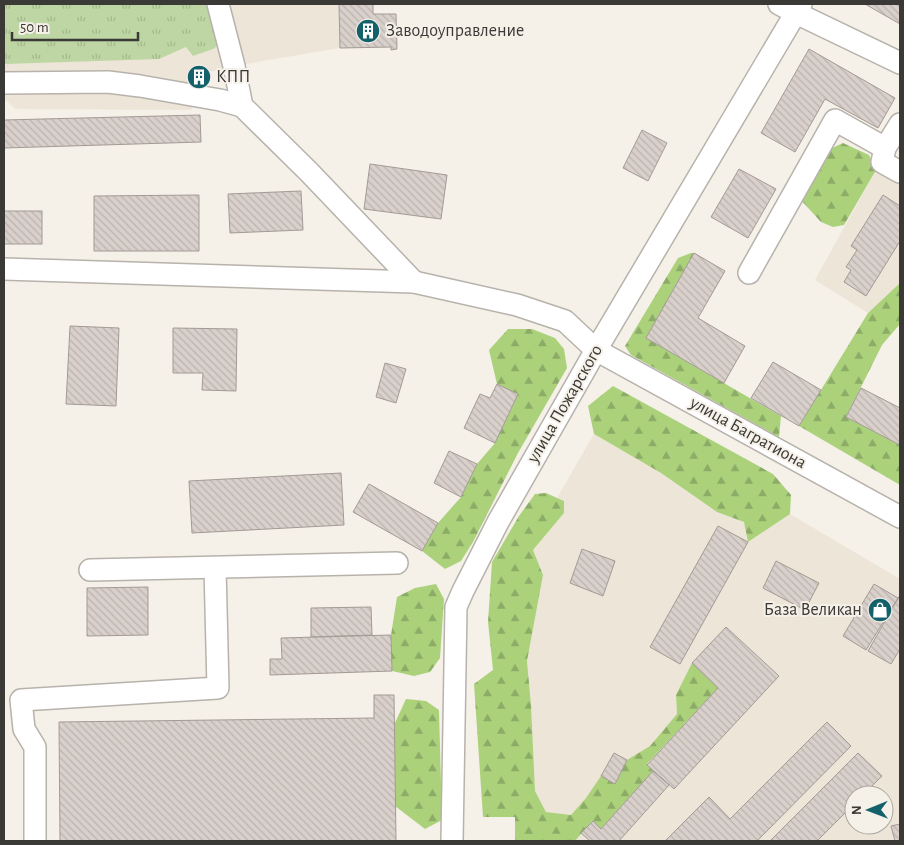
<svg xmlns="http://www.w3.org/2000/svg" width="904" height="845" viewBox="0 0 904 845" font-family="'Alegreya Sans',sans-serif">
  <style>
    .built { fill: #ede5d7; fill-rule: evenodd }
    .grass { fill: url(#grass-tufts) }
    .forest { fill: url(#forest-firs) }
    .building { fill: url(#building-back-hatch); stroke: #a39a96 }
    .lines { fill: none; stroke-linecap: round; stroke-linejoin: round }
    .minor-casing { stroke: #b7b2ab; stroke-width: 24 }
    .minor { stroke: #fff; stroke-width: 21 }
    .labels { text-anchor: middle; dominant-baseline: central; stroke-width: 4; stroke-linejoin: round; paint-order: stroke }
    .poi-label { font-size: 18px; fill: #3b3936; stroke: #f5f0e8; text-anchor: start }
    .street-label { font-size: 18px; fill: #3b3936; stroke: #f5f0e8 }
  </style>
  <defs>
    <pattern id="grass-tufts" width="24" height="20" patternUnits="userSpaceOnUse" patternTransform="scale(1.25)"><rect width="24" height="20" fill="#bed6a3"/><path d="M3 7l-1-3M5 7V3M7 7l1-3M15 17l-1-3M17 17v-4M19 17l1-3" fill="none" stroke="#a4b88d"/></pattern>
    <pattern id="forest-firs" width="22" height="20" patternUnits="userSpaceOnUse" patternTransform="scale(1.25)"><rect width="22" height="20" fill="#abd27b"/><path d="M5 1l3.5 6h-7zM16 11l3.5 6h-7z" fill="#8cab66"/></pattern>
    <pattern id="building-back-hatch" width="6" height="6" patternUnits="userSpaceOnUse" patternTransform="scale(1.25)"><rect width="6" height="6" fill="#d9d0cb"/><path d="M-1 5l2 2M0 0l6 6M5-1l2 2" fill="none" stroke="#bbb3af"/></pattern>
  </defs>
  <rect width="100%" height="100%" fill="#f5f0e8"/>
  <g class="built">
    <path d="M4,4H373V14H396L397,49L391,50L390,47L340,48L234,66L205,73L203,84L191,110L15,109L6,100H4Z"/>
    <path d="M876,170L900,184V283L868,313L815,280Z"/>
    <path d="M594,434L661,473L717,512L744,522L748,542L790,514L900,579V841H575L593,821L601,828L653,771L647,765L718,688L676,695L677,714L650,746L627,761L615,784L586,798L571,815L546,812L535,791L531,705L527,661L543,575L533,550L564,513V501L557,498ZM854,795H884V825H854Z"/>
  </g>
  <path class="grass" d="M4,4H207L218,42L217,46L213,49L193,56L186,47L159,59L4,64Z"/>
  <g class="forest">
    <path d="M843,143L869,155L876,170L844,225L833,227L821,222L799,198L830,149Z"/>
    <path d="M691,253H694L646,338L781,416L779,437L631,355L625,346L678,258Z"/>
    <path d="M900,283V324L882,345L846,417L900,445V485L799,426L868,313Z"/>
    <path d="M508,329H532L555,338L564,349L567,368L518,453L473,542L461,561L445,569L422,551L438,523L461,497L477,464L495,443L518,394L497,384L489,350Z"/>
    <path d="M613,386L773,474L791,495L790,514L748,542L744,522L717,512L661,473L594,434L588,406Z"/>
    <path d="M546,493L564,501V513L533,550L543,575L527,661L531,705L535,791L546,812L571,815L586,798L601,776L615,784L627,760L650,746L677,714L676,695L692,663L718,688L647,764L653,771L601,829L592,821L575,841H515V817H483L474,684L493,670L488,622L492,562L519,516L535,494Z"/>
    <path d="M436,584L444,599L440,658L430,672L414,676L392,671L391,635L397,597L415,588Z"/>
    <path d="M406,699L426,701L439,710L442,820L425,829L395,806L394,725Z"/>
  </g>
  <g class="building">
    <path d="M339,4H373V14H396L397,49L391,50V47L340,48Z"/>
    <path d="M865,4H900V24Z"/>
    <path d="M809,49L895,98L878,128L825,99L795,152L761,133Z"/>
    <path d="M195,71L205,73L203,84L193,82Z"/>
    <path d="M200,115L201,142L4,148V120Z"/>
    <path d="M642,130L667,143L648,181L623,168Z"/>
    <path d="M370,164L447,175L441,219L364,209Z"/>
    <path d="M739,169L776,189L748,238L711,217Z"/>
    <path d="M301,191L303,230L230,233L228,194Z"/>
    <path d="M199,195V251H94V196Z"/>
    <path d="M883,195L900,206V241L866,296L844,282L851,270L846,267L857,250L851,246Z"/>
    <rect x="4" y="211" width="38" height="33"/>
    <path d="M694,253L725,271L698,318L745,346L724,383L646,338Z"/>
    <path d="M70,326L119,328L116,406L66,404Z"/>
    <path d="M173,328L237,329L236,391L202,390L203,373H173Z"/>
    <path d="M773,362L821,390L799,426L751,398Z"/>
    <path d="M385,363L406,369L396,403L376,397Z"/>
    <path d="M497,384L518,394L495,443L464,428L480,394L490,398Z"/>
    <path d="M861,388L900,408V445L846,417Z"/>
    <path d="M449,451L477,464L461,497L434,483Z"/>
    <path d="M341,473L344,525L192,533L189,481Z"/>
    <path d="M369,484L438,523L422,551L353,512Z"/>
    <path d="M718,526L748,542L680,664L650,647Z"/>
    <path d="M582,549L615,561L603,596L570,583Z"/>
    <path d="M776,561L819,583L805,610L763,588Z"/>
    <path d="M874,584L898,598L866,650L843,636Z"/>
    <path d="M148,587V635L87,636V588Z"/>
    <path d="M900,595V649L891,664L868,651Z"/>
    <path d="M371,607L372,635L311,637V608Z"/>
    <path d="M726,627L779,676L674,789L647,765L718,688L692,663Z"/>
    <path d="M391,635L392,671L270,675V659H282L281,638Z"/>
    <path d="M374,695H394L396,841H60L59,722L374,718Z"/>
    <path d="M827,722L851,746L757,841H665L709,797L730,819Z"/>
    <path d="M614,753L627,760L615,784L601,776Z"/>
    <path d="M858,753L882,776L863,795H854V804L817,841H770Z"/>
    <path d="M653,771L669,785L619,841H590L581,833L593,821L601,829Z"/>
    <path d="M900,824V841H895L891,826Z"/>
  </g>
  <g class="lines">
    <g class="minor-casing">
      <g id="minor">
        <path d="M218,4L234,66L242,106L309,172L414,282"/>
        <path d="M779,4L796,13L900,63"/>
        <path d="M4,83L108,82L140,86L220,100L242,106"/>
        <path d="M900,124L885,148L882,162L900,172"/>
        <path d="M4,269L414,282L517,305L565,321L596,350L900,517"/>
        <path d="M749,273L835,120L885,148"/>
        <path d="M90,570L397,563"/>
        <path d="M35,841V747L24,729L21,700L218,688L215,568"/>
        <path d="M452,841L456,607L463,591L498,522L596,350L801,4"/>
      </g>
    </g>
    <use href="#minor" class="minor"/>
  </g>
  <defs>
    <g id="building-disc" transform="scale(1.25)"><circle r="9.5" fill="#14616c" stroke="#f5f0e8"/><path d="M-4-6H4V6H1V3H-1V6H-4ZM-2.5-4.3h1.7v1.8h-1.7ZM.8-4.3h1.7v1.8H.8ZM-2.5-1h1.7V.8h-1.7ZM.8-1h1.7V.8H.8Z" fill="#fff"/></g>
    <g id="shop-disc" transform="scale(1.25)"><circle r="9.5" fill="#14616c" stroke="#f5f0e8"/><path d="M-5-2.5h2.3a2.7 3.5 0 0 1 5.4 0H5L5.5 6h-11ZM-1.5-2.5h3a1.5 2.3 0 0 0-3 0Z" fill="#fff"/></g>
  </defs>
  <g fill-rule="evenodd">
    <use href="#building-disc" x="368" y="31"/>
    <use href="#building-disc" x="199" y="77"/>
    <use href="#shop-disc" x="880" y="610"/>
  </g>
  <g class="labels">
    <g class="poi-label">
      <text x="386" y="31">Заводоуправление</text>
      <text x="216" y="77">КПП</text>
      <text x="862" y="610" text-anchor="end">База Великан</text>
    </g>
    <g class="street-label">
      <text transform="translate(565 404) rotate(-60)">улица Пожарского</text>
      <text transform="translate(748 433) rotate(29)">улица Багратиона</text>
    </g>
  </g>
  <rect width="904" height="845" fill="none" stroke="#3b3936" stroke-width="10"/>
  <g transform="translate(869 810) rotate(269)"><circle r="24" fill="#f5f0e8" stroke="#aba7a1"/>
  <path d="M0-4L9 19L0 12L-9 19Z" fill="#14616c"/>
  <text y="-8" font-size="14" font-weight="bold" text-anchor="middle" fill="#3b3936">N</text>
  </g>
  <path d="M12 32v8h126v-8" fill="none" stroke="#3b3936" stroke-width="2.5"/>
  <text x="20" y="32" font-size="15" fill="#3b3936" stroke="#f5f0e8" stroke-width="4" paint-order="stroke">50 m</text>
</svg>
